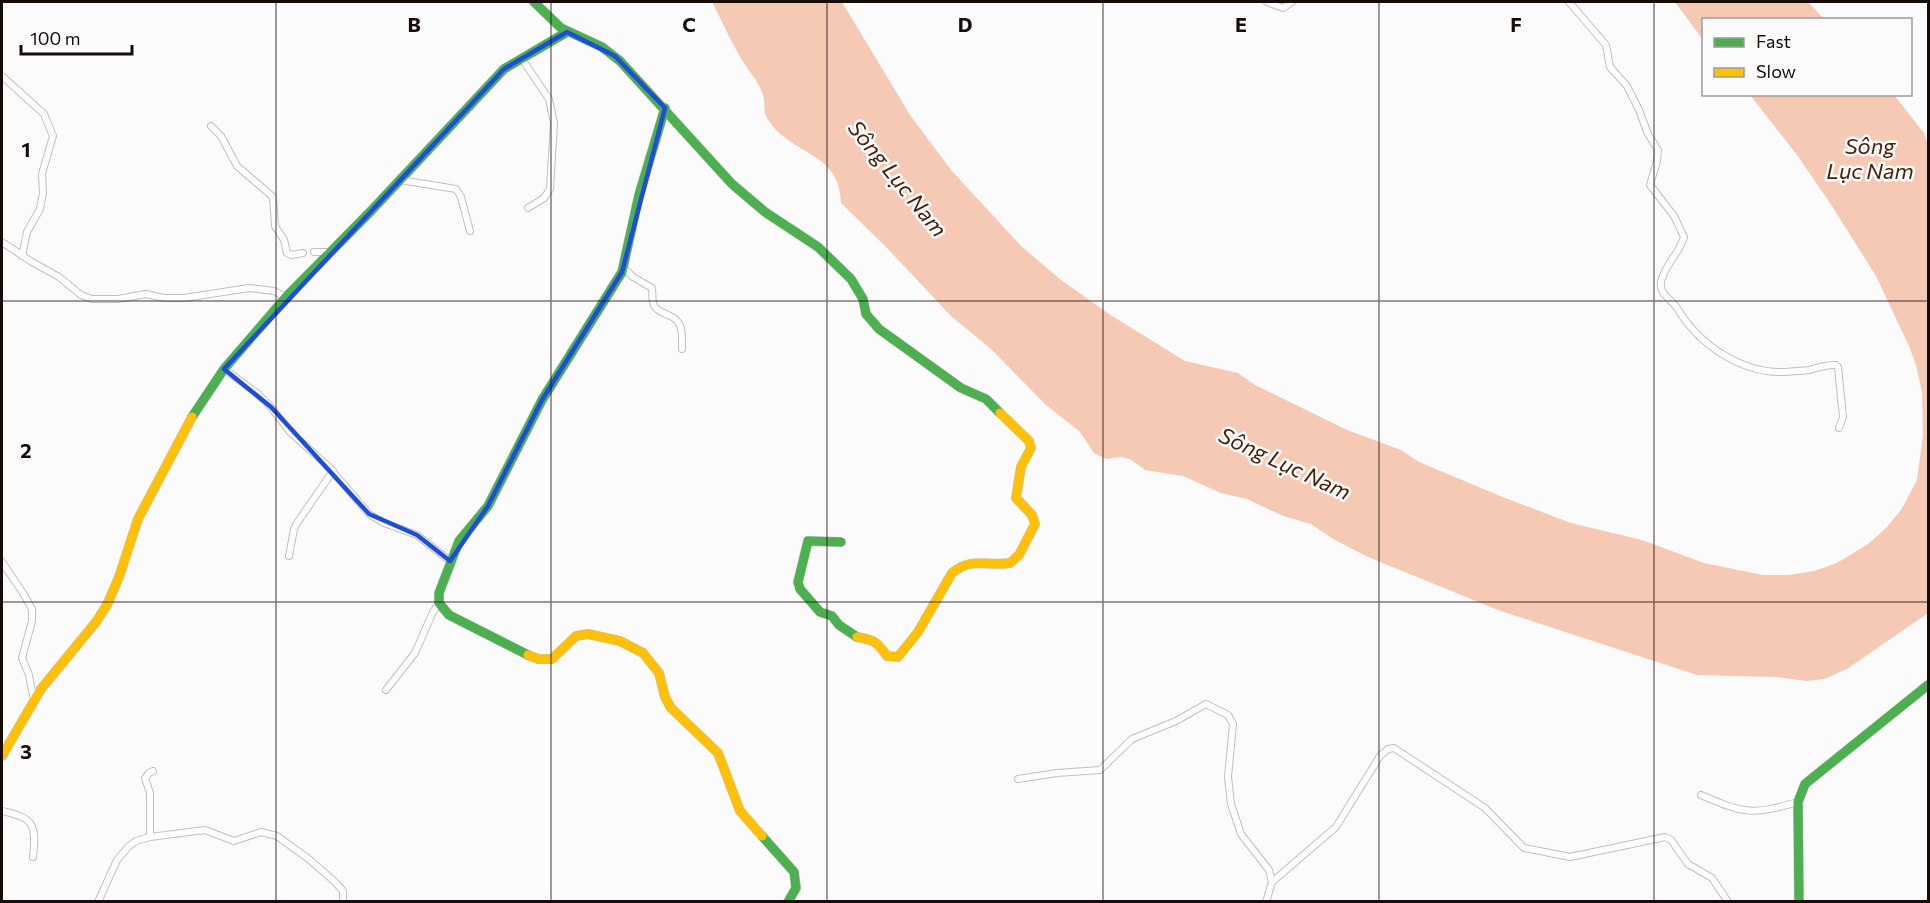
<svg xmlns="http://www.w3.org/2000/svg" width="1930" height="903" viewBox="0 0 1930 903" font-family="Commissioner,sans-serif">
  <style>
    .water { fill: #f6c9b4 }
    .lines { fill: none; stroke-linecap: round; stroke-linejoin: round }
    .street-casing { stroke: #c4bfbc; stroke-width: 8 }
    .fast-casing { stroke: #c4bfbc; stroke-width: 10 }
    .slow-casing { stroke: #c4bfbc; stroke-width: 10 }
    .street { stroke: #fefefe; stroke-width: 6 }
    .fast { stroke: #4caf50; stroke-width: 9 }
    .slow { stroke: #ffc107; stroke-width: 9 }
    .marked { fill: none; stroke: #1d4ed8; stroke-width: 4.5; stroke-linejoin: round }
    .grid { fill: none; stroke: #160c08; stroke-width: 1.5; stroke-opacity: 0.55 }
    .labels { text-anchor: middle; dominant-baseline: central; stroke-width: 5; stroke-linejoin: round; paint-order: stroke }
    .water-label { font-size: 22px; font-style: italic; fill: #48200b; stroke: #fbfbfb }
    .grid-label { font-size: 20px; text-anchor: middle; font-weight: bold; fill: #160c08; stroke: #fbfbfb; stroke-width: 5; stroke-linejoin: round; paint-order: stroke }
  </style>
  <rect width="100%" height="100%" fill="#fbfbfb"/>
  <g class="water">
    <path d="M712,2H842L910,115L951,170L1021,246L1061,280L1112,316L1185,361L1238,373L1255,385L1347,430L1401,450L1419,462L1505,498L1571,523L1642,540L1704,563L1763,575H1789L1814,571L1837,563L1868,544L1886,528L1901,510L1917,480L1923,435L1922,392L1916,365L1909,346L1876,276L1830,203L1797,155L1750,95H1894L1924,133L1928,144V613L1847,669L1824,679L1807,681L1777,677L1697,675L1498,610L1368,557L1333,539L1311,524L1283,516L1247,499L1221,493L1183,476L1145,470L1130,459L1121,457L1106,459L1094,453L1080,432L1045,404L991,349L951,316L887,248L841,203C840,152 793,156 769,121C762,113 766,104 763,95C759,81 746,68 739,55C729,38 721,19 712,2Z"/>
    <path d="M1675,2H1808L1824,19L1704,20L1703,40Z"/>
  </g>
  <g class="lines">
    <g class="street-casing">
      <g id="street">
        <path d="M1267,2L1283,8L1292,2"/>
        <path d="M1569,2L1606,45L1610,67L1627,86L1639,110L1648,134L1658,150L1657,161L1650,185L1674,216L1684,237C1680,253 1664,265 1661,282C1659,294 1671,299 1677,308C1699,345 1742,374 1786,372C1794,371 1802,371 1809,370C1818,368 1827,364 1836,365L1838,367L1843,417L1839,428"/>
        <path d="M522,59L549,99L554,123L550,189L544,198L528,208"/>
        <path d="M2,76L44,114L53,136L42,174L43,193L40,209L27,232L22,256"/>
        <path d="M211,126L221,136L237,166L273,197L275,226L284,240L287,253L291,255L303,253"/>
        <path d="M400,180L456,189L461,197L470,231"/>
        <path d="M2,242L32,262L59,277L81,295L92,299H118L146,294L164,298H184L249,288L274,291L286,297"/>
        <path d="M314,252H330"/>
        <path d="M623,267L633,277L652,288C653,294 651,302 655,307C658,311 664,313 668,315C684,321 682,334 682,349"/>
        <path d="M224,369L258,394L271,407L290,432L328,466L369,514L384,523L417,535L450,561"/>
        <path d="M289,556L294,529L297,523L333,471"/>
        <path d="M2,562L23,593L32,609V621L22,658L29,675L34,701"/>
        <path d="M386,690L415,653L433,612L439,603"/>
        <path d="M1018,779L1057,773L1100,770L1132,739L1176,721L1206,704L1228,715L1233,724L1228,777L1231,804L1241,834L1269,870L1272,882L1266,902"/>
        <path d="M1701,795C1745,814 1752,815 1798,802"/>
        <path d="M2,811C33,818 37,823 33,857"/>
        <path d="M150,837V793L145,778L149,773L153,771"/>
        <path d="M1272,882L1336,827L1380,756L1388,749L1394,748L1485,808L1524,848L1570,857L1665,837L1671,840L1688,864L1712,878L1728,902"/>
        <path d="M98,902L117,860L129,846L136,841L150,837L205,830L234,841L261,832L277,836L310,860L335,882L343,891V902"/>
      </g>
    </g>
    <g class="fast-casing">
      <g id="fast">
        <path d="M534,2L561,28L602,47L620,61L732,184L765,212L818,247L851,279L863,299L866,314L879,329L961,388L986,399L1000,413"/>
        <path d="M192,417L224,369L286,297L370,212L504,69L567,32"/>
        <path d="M841,542L808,541L798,582L800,589L820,612L832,616L839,625L857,637"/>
        <path d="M528,655L449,615L439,603V593L459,541L488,506L542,400L622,272L639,195L665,108"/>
        <path d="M762,836L794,872L796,888L788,902"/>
        <path d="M1799,902L1798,802L1805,784L1928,685"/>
      </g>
    </g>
    <g class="slow-casing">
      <g id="slow">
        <path d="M857,637C875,640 877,642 887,656L898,657L918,632L952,573C973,556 987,567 1010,563L1019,555L1035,524L1032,515L1016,498L1021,467L1031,448L1029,441L1000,413"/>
        <path d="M528,655L538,659H552L576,636L588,634L620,641L643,653L659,673L665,697L671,708L718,753L740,811L762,836"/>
        <path d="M2,756L41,689L96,622L107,605L119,577L138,519L192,417"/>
      </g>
    </g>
    <use href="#street" class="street"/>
    <use href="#fast" class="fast"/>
    <use href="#slow" class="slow"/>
  </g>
  <path class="marked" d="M567,32L615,56L665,108L622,272L542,400L488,506L450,561L417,535L369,514L271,407L224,369L504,69Z"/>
  <path class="grid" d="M276,2V902M551,2V902M827,2V902M1103,2V902M1379,2V902M1654,2V902M2,301H1928M2,602H1928"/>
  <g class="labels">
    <g class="water-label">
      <text x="1870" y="145">Sông<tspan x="1870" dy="25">Lục Nam</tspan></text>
      <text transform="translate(898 178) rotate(51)">Sông Lục Nam</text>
      <text transform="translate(1285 463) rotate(25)">Sông Lục Nam</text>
    </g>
  </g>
  <g class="grid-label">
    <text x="414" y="32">B</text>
    <text x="689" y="32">C</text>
    <text x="965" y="32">D</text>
    <text x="1241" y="32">E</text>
    <text x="1516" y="32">F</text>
    <text x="26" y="157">1</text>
    <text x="26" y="458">2</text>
    <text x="26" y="759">3</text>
  </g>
  <rect width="1930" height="903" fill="none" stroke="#160c08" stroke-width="6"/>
  <rect x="1702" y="18" width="210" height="78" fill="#fbfbfb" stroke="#9f9b9a" stroke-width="1.5"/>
  <rect x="1714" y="38" width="30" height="9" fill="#4caf50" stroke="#9f9b9a" stroke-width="1.5"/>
  <text x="1756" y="48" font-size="18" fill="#160c08">Fast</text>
  <rect x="1714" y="68" width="30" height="9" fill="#ffc107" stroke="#9f9b9a" stroke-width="1.5"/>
  <text x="1756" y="78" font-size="18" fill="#160c08">Slow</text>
  <path d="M21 45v9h111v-9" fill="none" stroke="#160c08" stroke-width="3"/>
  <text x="30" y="45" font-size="18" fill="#160c08" stroke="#fbfbfb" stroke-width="4.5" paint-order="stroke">100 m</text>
</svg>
